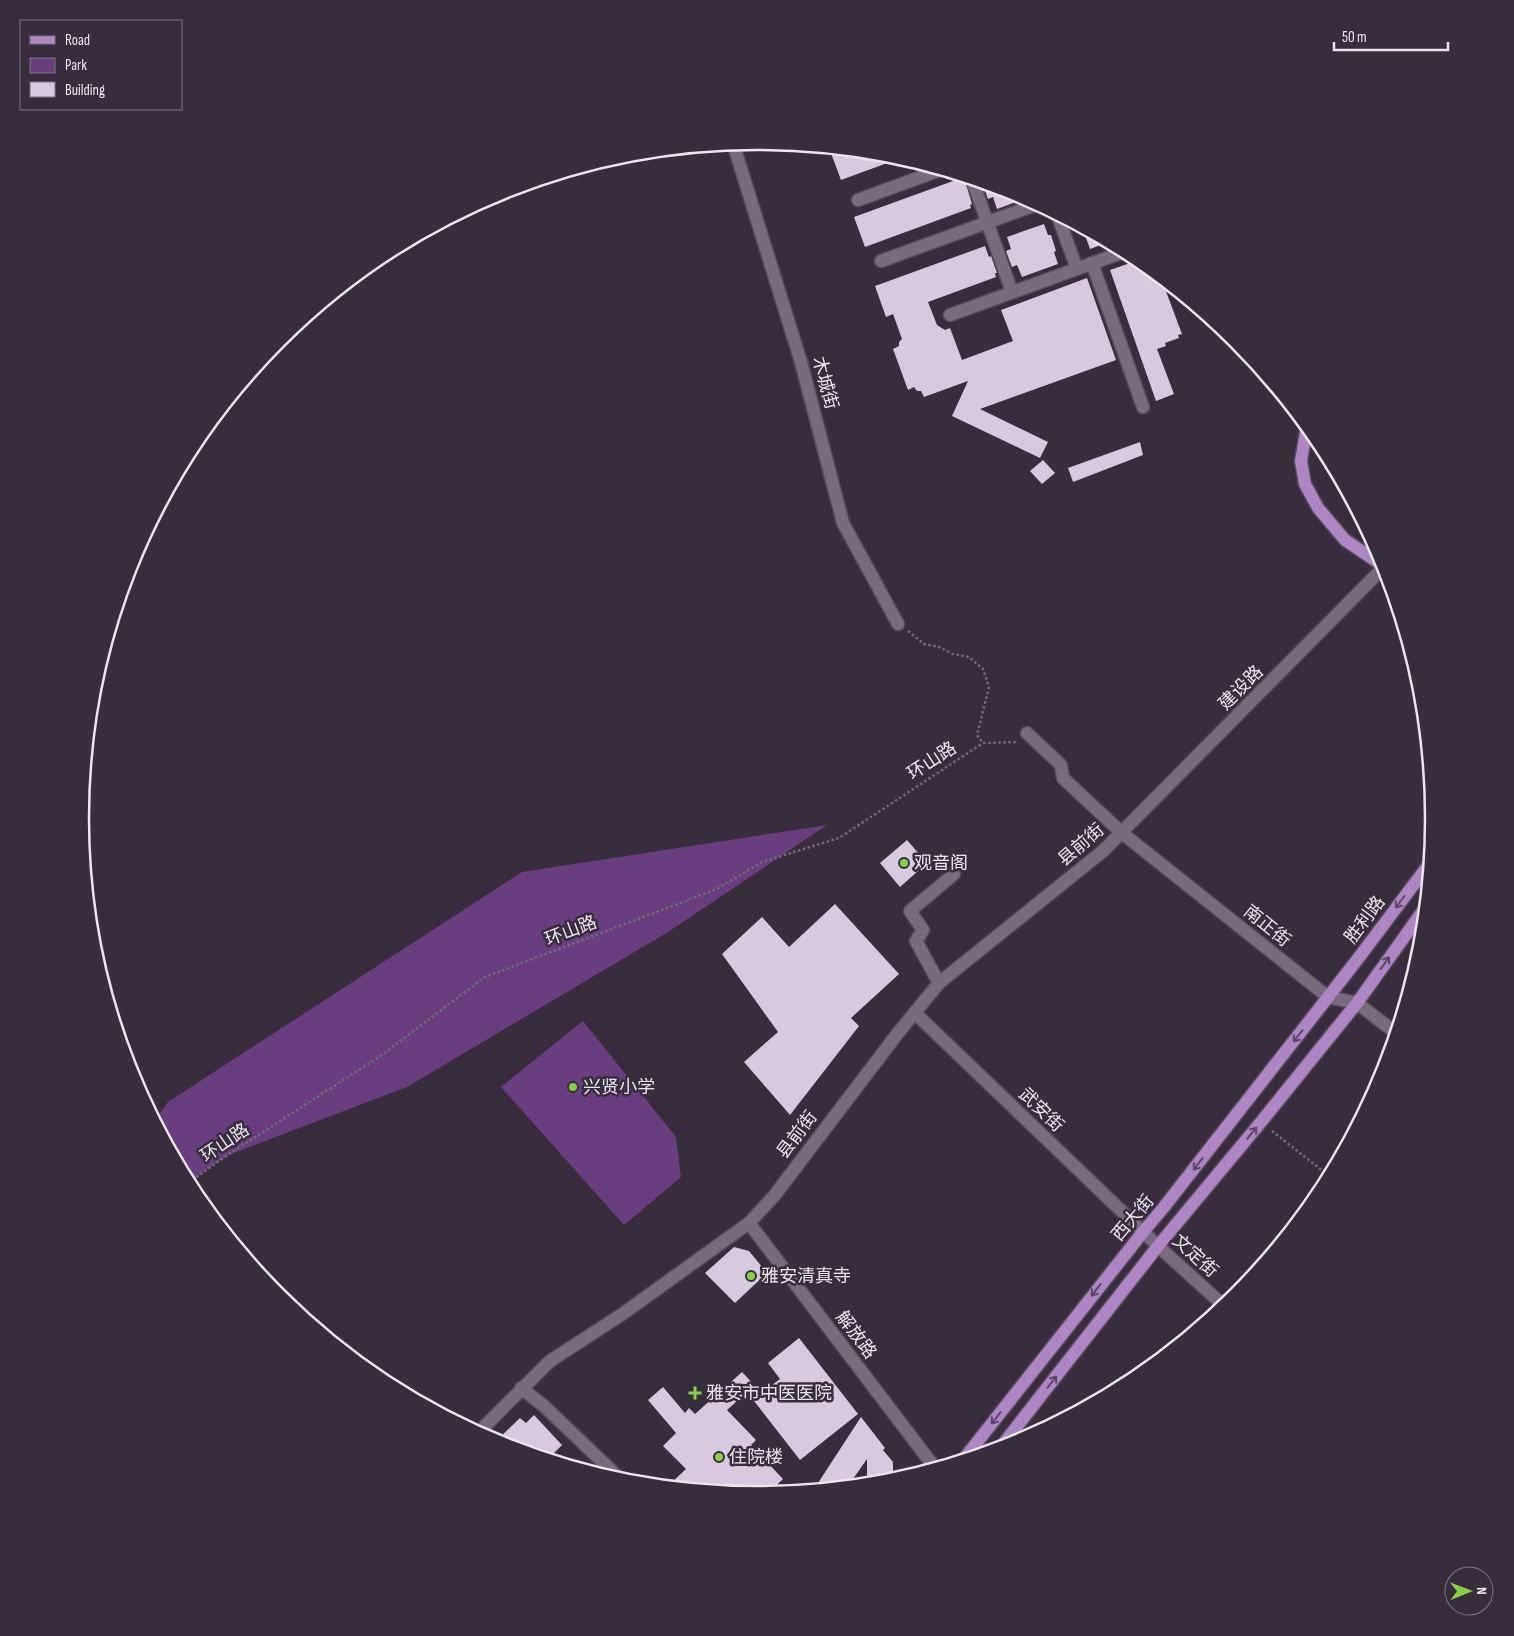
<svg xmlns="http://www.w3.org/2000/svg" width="1514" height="1636" viewBox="0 0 1514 1636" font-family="'Sofia Sans Condensed','Noto Sans SC',sans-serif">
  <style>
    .green { fill: #693e7f }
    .building { fill: #d7cadf }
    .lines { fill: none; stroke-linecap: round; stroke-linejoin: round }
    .minor-casing { stroke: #544b59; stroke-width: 15 }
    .major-casing { stroke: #544b59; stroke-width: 15 }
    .path { stroke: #736a78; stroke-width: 2.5; stroke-dasharray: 2.5 2.5; stroke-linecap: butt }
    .minor { stroke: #776b7e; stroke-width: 12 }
    .major { stroke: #ae86c4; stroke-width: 12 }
    .oneway { stroke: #5b4866 }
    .poi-dot { fill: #89cf49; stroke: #372d3d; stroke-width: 2 }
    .labels { text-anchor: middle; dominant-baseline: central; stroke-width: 5; stroke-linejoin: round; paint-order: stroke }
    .street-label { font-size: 18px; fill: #ebe5ef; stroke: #372d3d }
    .poi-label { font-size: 18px; fill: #ebe5ef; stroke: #372d3d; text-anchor: start }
    .rim { fill: none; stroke: #ebe5ef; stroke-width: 2.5 }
  </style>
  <rect width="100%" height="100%" fill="#372d3d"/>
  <g class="green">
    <path d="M282,336L178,473L194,442Z"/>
    <path d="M827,825L668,932L407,1087L226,1156L188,1183L155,1120L168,1102L522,872Z"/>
    <path d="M583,1021L676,1137L681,1177L624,1225L501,1087Z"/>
  </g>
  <g class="building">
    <path d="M840,149L889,154L901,158L841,180L831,153Z"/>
    <path d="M964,177L972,204L970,205L971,208L865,247L854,217Z"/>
    <path d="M982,182L1016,193L1027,198L997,209L993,197L988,199Z"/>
    <path d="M1044,224L1048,235H1051L1056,251L1054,252L1058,264L1022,277L1017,265L1012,267L1006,251L1011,249L1007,237Z"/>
    <path d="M1083,229L1102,238L1109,242L1090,249Z"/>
    <path d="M985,246L989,257L991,256L997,273H995L996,277L928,302L937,325L945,330L950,328L962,360L1013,341L1001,310L1087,278L1116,360L980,409L1048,442L1040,458L952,416L968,381L924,397L921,391H917L914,387L908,390L893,349L899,346V342L902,339L893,314L886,317L875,286Z"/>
    <path d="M1139,260L1161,278L1182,334L1178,335L1179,338L1165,343L1166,346L1157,349L1174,394L1156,401L1110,270Z"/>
    <path d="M1140,442L1143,455L1073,482L1068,468Z"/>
    <path d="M1043,460L1055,473L1042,484L1030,471Z"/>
    <path d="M907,840L927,863L900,887L880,863Z"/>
    <path d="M835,904L899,974L851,1018L859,1026L790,1115L744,1062L778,1032L722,954L762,917L789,947Z"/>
    <path d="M734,1247L749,1251L767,1273L735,1303L705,1273Z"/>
    <path d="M799,1338L858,1414L800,1460L747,1392L727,1410L756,1440L751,1445L783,1479L767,1494L757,1495L668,1486L686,1469L663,1446L676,1433L648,1400L663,1387L685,1413L689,1408L695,1414L742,1372L762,1393L780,1379L768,1363Z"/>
    <path d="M534,1415L562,1445L548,1459L495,1442L520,1418L526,1423Z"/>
    <path d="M861,1417L885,1448L883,1450L893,1462V1471L917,1472V1473L889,1482L867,1484V1459L848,1486L823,1489L818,1483Z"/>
  </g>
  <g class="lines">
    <g class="minor-casing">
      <g id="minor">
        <path d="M733,143L801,362L843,523L898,624"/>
        <path d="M972,179L1012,292"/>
        <path d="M858,200L940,170"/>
        <path d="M1057,214L1077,269"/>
        <path d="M881,261L1038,204"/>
        <path d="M1092,263L1143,407"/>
        <path d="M950,315L1126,251"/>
        <path d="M1027,733L1061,765L1063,778L1122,833L1328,997L1357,1003L1396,1033"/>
        <path d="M939,983L916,941L923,930L910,911L954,874"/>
        <path d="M915,1013L1158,1246L1224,1306"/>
        <path d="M749,1223L935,1468"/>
        <path d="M521,1388L544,1406L614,1473"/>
        <path d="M478,1433L550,1361L621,1315L749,1223L774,1196L898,1033L939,983L1103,851L1385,566"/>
      </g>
    </g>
    <g class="major-casing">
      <g id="major">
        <path d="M1307,426L1301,461L1305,484L1318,508L1345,540L1385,567"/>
        <path d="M1000,1448L1158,1246L1261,1122L1357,1003L1425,908"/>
        <path d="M963,1460L1143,1232L1164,1207L1357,960L1430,863"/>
      </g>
    </g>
    <g class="path">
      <path d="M908,631L924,644L939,647L953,654L969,657L983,669L989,687L977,735L983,743L1018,742"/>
      <path d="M1272,1131L1329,1176"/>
      <path d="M188,1183L226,1156L379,1057L485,977L717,889L762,862L839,838L983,743"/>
    </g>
    <use href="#minor" class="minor"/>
    <use href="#major" class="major"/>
  </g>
  <defs><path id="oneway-shaft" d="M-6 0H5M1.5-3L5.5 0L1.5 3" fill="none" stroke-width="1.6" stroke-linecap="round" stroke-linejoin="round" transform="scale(1.25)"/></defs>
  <g class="oneway">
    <use href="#oneway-shaft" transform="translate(1400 902) rotate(127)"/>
    <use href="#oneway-shaft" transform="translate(1385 963) rotate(-54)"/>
    <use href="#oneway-shaft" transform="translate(1298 1036) rotate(128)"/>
    <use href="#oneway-shaft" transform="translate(1252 1133) rotate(-50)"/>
    <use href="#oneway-shaft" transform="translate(1198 1164) rotate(128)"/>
    <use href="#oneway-shaft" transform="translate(1096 1290) rotate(128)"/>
    <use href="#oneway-shaft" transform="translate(1052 1382) rotate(-52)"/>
    <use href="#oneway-shaft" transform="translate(996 1418) rotate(128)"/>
  </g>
  <g class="poi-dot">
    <circle cx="904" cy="863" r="5"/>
    <circle cx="573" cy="1087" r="5"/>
    <circle cx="751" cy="1276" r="5"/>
    <path d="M692.5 1385.5h5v5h5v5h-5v5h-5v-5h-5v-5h5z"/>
    <circle cx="719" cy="1457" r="5"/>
  </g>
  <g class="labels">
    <g class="street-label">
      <text transform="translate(825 383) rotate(75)">木城街</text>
      <text transform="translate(1241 688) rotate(-45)">建设路</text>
      <text transform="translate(932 761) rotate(-33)">环山路</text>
      <text transform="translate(1081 845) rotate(-41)">县前街</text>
      <text transform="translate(1365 920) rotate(-53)">胜利路</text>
      <text transform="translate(1267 926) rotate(39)">南正街</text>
      <text transform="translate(571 931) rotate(-21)">环山路</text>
      <text transform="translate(1041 1110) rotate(44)">武安街</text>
      <text transform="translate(797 1135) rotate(-53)">县前街</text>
      <text transform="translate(225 1143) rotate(-34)">环山路</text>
      <text transform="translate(1133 1218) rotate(-50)">西大街</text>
      <text transform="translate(1195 1256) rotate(42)">文定街</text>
      <text transform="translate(856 1335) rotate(53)">解放路</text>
    </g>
    <g class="poi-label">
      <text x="914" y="863">观音阁</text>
      <text x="583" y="1087">兴贤小学</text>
      <text x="761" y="1276">雅安清真寺</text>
      <text x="706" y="1393">雅安市中医医院</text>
      <text x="729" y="1457">住院楼</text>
    </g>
  </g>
  <path d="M0 0H1514V1636H0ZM89 818a668 668 0 1 1 1336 0a668 668 0 1 1-1336 0Z" fill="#372d3d" fill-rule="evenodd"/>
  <path class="rim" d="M89 818a668 668 0 1 1 1336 0a668 668 0 1 1-1336 0Z"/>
  <rect x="20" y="20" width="162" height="90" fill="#372d3d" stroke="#7f7784"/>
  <rect x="30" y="36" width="25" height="8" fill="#ae86c4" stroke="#7f7784"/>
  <text x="65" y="45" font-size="15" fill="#ebe5ef">Road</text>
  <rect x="30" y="58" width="25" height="15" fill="#693e7f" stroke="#7f7784"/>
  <text x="65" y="70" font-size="15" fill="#ebe5ef">Park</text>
  <rect x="30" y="82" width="25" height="15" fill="#d7cadf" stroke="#7f7784"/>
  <text x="65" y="95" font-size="15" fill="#ebe5ef">Building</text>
  <g transform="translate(1469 1591) rotate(89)"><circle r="24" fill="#372d3d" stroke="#7f7784"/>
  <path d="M0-4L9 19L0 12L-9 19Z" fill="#89cf49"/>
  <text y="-8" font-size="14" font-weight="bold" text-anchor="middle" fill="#ebe5ef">N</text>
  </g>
  <path d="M1334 42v8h114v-8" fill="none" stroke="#ebe5ef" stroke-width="2.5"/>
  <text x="1342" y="42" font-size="15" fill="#ebe5ef" stroke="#372d3d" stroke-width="4" paint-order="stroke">50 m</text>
</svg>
